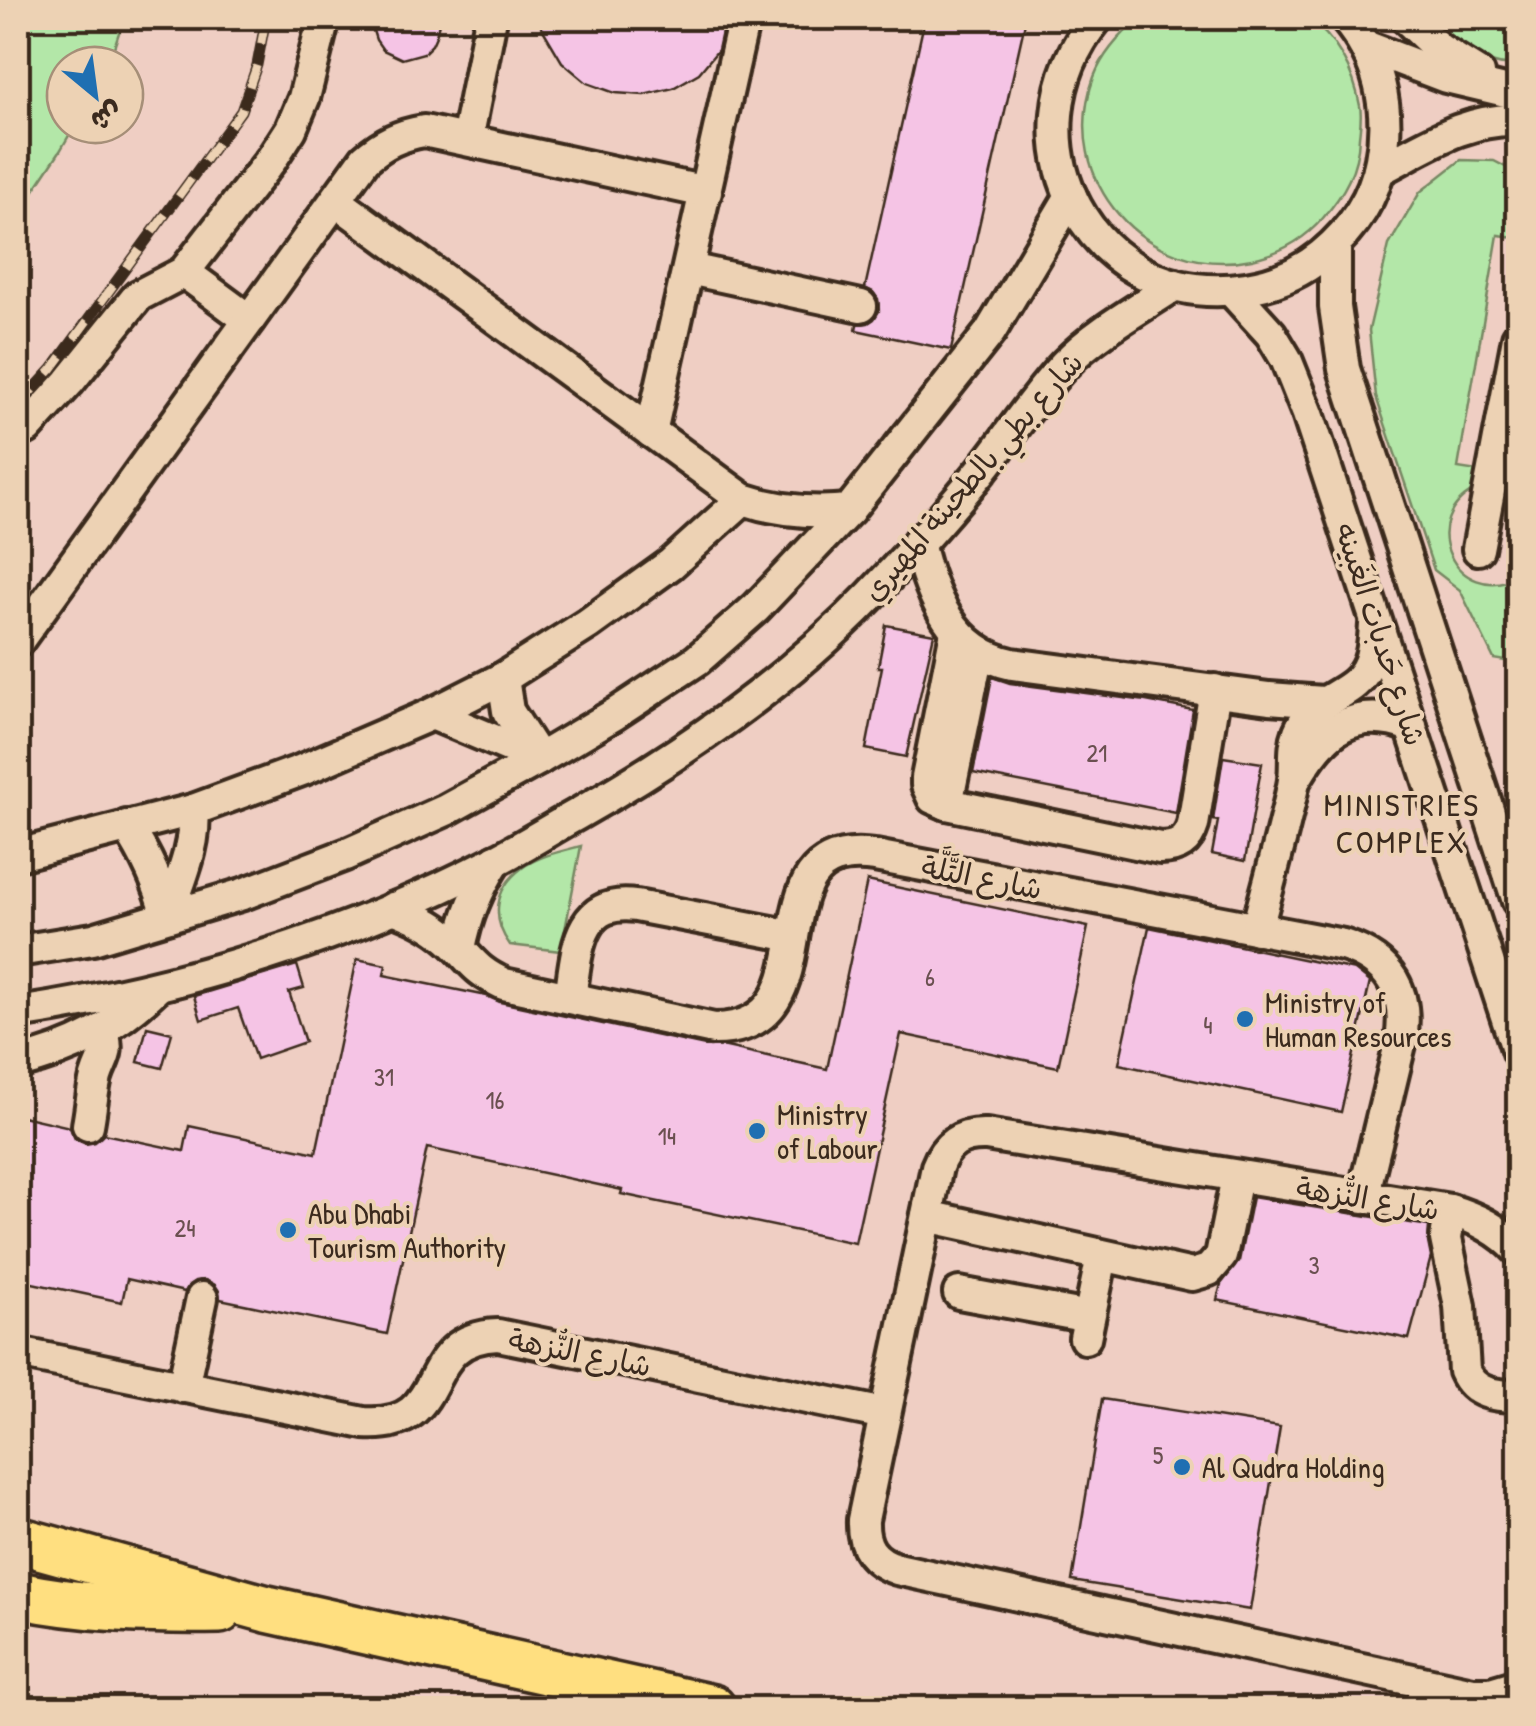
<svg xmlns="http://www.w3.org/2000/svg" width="1536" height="1726" viewBox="0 0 1536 1726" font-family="'Patrick Hand','Playpen Sans Arabic',sans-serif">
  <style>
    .green { fill: #b3e7a8; stroke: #778863; stroke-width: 2.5 }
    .building { fill: #f5c4e5; stroke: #3b2a1e; stroke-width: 2.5 }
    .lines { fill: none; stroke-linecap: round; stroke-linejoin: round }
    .minor-casing { stroke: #3b2a1e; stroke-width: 38 }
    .highway-casing { stroke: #3b2a1e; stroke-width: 52 }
    .minor { stroke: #edd2b4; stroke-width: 30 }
    .highway { stroke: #ffdf80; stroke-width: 45 }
    .rail-casing { stroke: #3b2a1e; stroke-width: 11 }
    .rail { stroke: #edd2b4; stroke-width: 8; stroke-dasharray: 22; stroke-linecap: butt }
    .poi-dot { fill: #1f6fb2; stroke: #edd2b4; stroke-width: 4 }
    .labels { text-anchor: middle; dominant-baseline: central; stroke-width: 8; stroke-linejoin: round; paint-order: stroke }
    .number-label { font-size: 25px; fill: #6a5050 }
    .street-label { font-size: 30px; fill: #3b2a1e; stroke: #edd2b4 }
    .poi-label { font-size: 30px; fill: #3b2a1e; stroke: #edd2b4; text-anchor: start }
    .neighbourhood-label { font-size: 32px; letter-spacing: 2.5px; fill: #3b2a1e; stroke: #edd2b4 }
  </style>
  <rect width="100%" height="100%" fill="#efcec3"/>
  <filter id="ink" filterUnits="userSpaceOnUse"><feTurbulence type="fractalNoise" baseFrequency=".01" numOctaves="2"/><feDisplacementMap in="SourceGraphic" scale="20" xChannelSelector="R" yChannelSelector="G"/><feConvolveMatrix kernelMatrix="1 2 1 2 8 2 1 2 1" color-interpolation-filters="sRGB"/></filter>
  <g filter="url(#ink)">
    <g class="green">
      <path d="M18,18H124L108,65H65V125H75L60,151L18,214Z"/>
      <path d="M1140,18H1307C1336,37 1354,72 1360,106C1362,116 1360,127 1359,137C1358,169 1344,194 1323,218C1305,239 1280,253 1252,259C1146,281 1056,180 1094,77C1103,53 1121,34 1140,18Z"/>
      <path d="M1432,18H1518V65C1484,70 1455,40 1432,18Z"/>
      <path d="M1461,160L1494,161L1515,172L1518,179V218L1515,237L1498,235L1458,468L1484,472L1481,487C1410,518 1458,609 1518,576V663L1494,659L1460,590L1434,570L1376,397L1369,330L1389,245L1420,192Z"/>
      <path d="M581,846L561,951L510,945C491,919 494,889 522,868C538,856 562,851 581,846Z"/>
    </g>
    <g class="building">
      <path d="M369,18H440L436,36L432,45L424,53L402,59L383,50L376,40Z"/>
      <path d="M536,18H725L718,50L699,73L673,88L644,95L615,93L587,83L562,62Z"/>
      <path d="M925,18H1026L951,350L856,330L857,324L868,323L874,319L879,311L878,299L873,292L865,288Z"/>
      <path d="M886,625L934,634L906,757L866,749L882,667H878Z"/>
      <path d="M992,677L1010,683L1146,701L1193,710L1176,813L973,773Z"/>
      <path d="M1223,757L1262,763L1245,861L1212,854L1218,821L1213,820Z"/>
      <path d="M867,881L1088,927L1058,1067L901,1034L855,1243L621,1194L622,1190L427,1148L387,1334L220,1299L219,1291L215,1285L205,1280L195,1281L189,1285L185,1292L127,1279L122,1302L18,1280V1115L70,1127L75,1139L86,1144L95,1142L104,1134L184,1151L189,1126L316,1153L357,959L386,965L384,975L487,996L500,1002L710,1047L722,1046L827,1069Z"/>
      <path d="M1149,927L1355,970L1370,982L1341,1112L1119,1064Z"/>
      <path d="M297,965L304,988L289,992L305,1042L256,1059L238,1008L201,1020L194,996Z"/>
      <path d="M147,1027L172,1033L162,1068L138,1062Z"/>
      <path d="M1252,1197L1429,1226L1428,1242L1431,1257L1409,1339L1217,1300L1221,1284L1239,1261Z"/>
      <path d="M1102,1399L1280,1427L1250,1610L1072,1581Z"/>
    </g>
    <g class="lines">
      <g class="minor-casing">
        <g id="minor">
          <path d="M1097,18C999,138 1090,312 1246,288C1274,284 1301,272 1322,255C1352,230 1374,198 1381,160C1391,108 1379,58 1345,18"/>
          <path d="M1406,18L1439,49L1479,74"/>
          <path d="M1365,46L1446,77L1518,94"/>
          <path d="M467,140L491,18"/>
          <path d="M1379,170C1426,146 1465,118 1518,120"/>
          <path d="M336,201L743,499C779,511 812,514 849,510"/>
          <path d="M1335,244V307L1344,369L1518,901"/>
          <path d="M689,269L861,306"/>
          <path d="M1231,290L1271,334L1286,359L1308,414L1518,1052"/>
          <path d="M249,320L184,272L271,160L291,129L304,98L324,18"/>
          <path d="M651,432L744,18"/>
          <path d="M18,433L27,428L69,382L138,296L184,272"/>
          <path d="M918,542C930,595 953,652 1012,664L1269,698L1323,702"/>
          <path d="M1478,549L1518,338"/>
          <path d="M956,632L927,778V785L933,798L947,804L1160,848C1177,848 1188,842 1193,825L1215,690"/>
          <path d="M18,641L365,159C383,143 400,135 424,131L706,192"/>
          <path d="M503,678L508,711L539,759"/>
          <path d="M432,714L539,759"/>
          <path d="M1296,778C1324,730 1353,705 1411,726"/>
          <path d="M947,804L978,652"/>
          <path d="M127,826C146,855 159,882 168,916"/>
          <path d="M18,855L193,810L302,770L432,714L503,678L588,624L671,564L743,499"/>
          <path d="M393,908C414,916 432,924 449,939C472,959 473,970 504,984L714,1029C843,1028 743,837 875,856L1343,945C1390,960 1409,992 1401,1040L1363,1197"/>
          <path d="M168,916C179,882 197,845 193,810"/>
          <path d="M1257,929C1269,881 1283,834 1293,786C1297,768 1292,750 1299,732C1314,694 1355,699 1369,663C1374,651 1374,638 1375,625"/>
          <path d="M460,949C466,915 478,888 496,860"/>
          <path d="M18,951L93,939L243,894L345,855L446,810L539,759L615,714L697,660L756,608L849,510L990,332L1071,196"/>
          <path d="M570,998C577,954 576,898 636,906L793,936"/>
          <path d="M18,1013C182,988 349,937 497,860C524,846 549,830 576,815C683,754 785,684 871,595C909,555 947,513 981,471C1009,436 1035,396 1065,364C1096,332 1139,309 1175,285"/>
          <path d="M18,1063C75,1049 115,1028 157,987"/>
          <path d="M88,1125C91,1110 92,1093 96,1077C102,1057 110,1056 103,1031"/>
          <path d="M1450,1210L1446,1239L1460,1306L1464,1371C1474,1394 1495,1396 1518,1396"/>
          <path d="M927,1216L1192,1275L1209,1270L1221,1256L1237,1177"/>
          <path d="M1518,1250C1499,1229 1476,1218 1450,1210L986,1135C961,1134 946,1143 937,1167L863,1520C862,1546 872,1561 897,1569L1473,1693H1491L1518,1685"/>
          <path d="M959,1293L1089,1317"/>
          <path d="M1085,1338L1102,1256"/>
          <path d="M18,1353L364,1423C454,1429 413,1338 498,1335L885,1414"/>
          <path d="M183,1387L202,1298"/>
        </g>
      </g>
      <g class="highway-casing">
        <g id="highway">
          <path d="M18,1540L267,1609L712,1708"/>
          <path d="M18,1595C85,1609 152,1611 220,1610"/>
        </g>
      </g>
      <use href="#minor" class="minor"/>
      <use href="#highway" class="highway"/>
      <g class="rail-casing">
        <path id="rail" d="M18,406L52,369L241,111L257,65L266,18"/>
      </g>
      <use href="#rail" class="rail"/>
    </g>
  </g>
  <g class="poi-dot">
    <circle cx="1245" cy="1019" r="10"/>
    <circle cx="757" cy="1131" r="10"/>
    <circle cx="288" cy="1230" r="10"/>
    <circle cx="1182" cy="1467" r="10"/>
  </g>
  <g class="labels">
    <g class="number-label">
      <text x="1097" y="753">21</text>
      <text x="930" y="977">6</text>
      <text x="1208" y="1025">4</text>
      <text x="384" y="1077">31</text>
      <text x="495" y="1100">16</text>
      <text x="667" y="1136">14</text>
      <text x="185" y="1228">24</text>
      <text x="1314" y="1265">3</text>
      <text x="1158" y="1455">5</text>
    </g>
    <g class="street-label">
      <text transform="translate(972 476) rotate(-49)">شارع بطي بالطحينة المهيري</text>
      <text transform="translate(1381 634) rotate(72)">شارع حَدبات الغَبينه</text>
      <text transform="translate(982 877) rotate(11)">شارع التَّلَّة</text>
      <text transform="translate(1368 1198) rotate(9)">شارع النُّزهة</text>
      <text transform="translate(580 1352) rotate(11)">شارع النُّزهة</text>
    </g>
    <g class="poi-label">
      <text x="1265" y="1002">Ministry of<tspan x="1265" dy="34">Human Resources</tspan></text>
      <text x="777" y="1114">Ministry<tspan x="777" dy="34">of Labour</tspan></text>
      <text x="308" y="1213">Abu Dhabi<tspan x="308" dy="34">Tourism Authority</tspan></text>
      <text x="1202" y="1467">Al Qudra Holding</text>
    </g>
    <g class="neighbourhood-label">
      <text x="1402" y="804">MINISTRIES<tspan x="1402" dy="37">COMPLEX</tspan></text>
    </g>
  </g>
  <rect width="1536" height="1726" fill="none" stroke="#edd2b4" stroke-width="60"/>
  <rect x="30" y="30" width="1476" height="1666" fill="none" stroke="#3b2a1e" stroke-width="4" filter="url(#ink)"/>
  <g transform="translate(95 95) rotate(151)"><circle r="48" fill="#edd2b4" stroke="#a68f78" stroke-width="2.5"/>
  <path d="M0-8L18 38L0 25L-18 38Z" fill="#1f6fb2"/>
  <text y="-15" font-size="28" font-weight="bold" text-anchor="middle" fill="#3b2a1e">ش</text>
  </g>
</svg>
